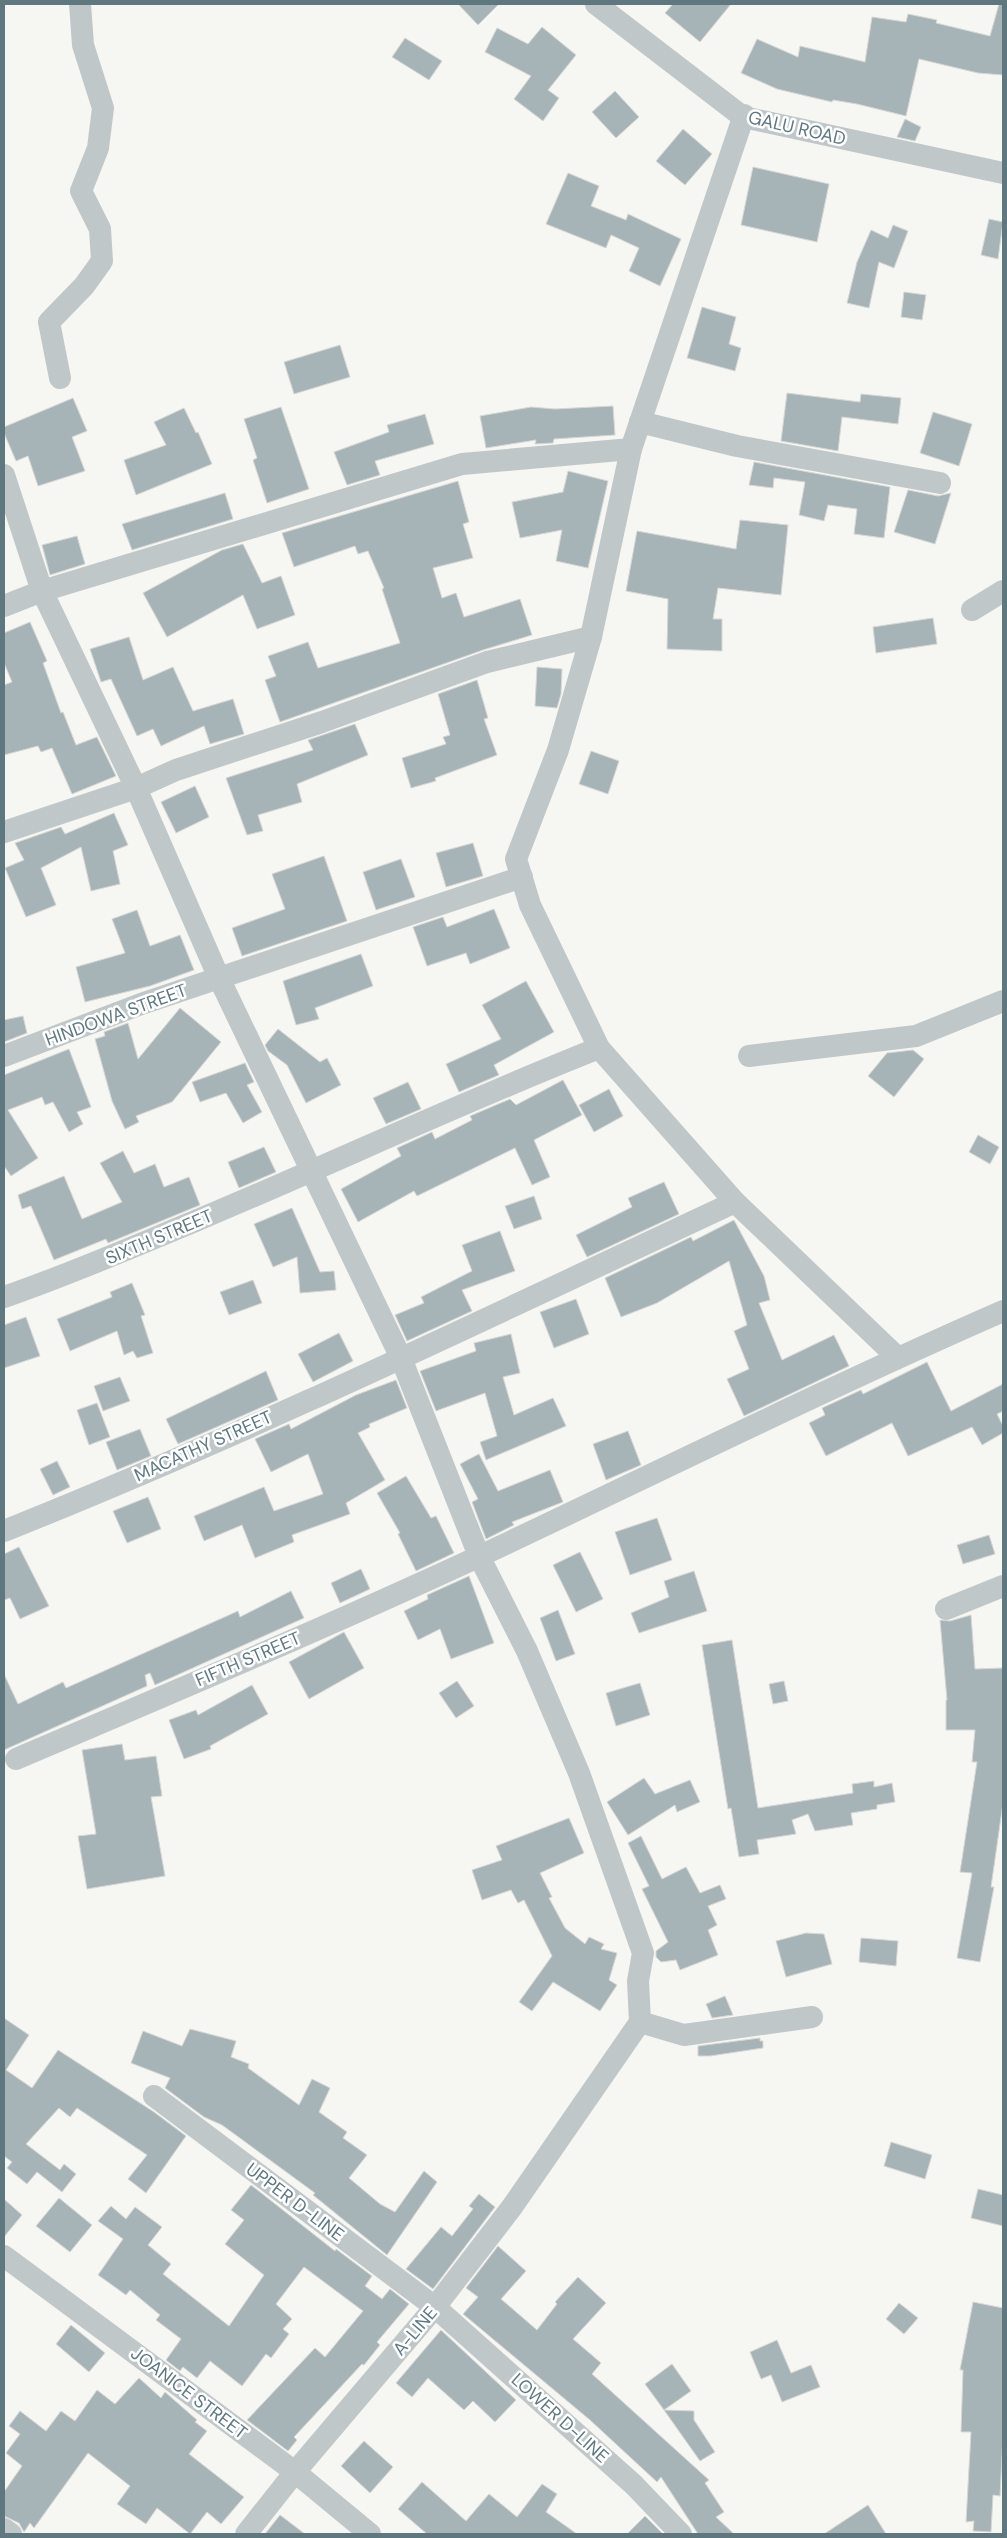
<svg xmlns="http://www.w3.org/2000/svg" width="1007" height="2538" viewBox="0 0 1007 2538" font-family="'DM Sans',sans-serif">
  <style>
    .building { fill: #a7b4b7; stroke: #d8d7d5 }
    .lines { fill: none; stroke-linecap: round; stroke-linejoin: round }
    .minor { stroke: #c0c7c9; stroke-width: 22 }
    .labels { text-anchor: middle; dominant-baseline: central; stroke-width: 5; stroke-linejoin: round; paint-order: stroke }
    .street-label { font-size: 18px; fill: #5f7880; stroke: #fff }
  </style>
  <rect width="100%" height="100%" fill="#f6f6f2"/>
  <g class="building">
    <path d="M458,4H499L478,25Z"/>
    <path d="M673,4H731L700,42L665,13Z"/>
    <path d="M999,4H1003V75L978,73L919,59L906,116L857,104L833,100L832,102L777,89L741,73L757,39L798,57L800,46L865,62L872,17L906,22L908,14L937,20L936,23L990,36Z"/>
    <path d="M542,27L576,55L548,90L559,98L543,121L514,99L531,76L485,52L497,28L528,44Z"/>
    <path d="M405,38L442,61L429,80L392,57Z"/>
    <path d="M615,91L639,117L616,138L592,112Z"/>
    <path d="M905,119L921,127L915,141L897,137Z"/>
    <path d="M683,129L712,154L685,185L656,161Z"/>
    <path d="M753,167L829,184L817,242L741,225Z"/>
    <path d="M568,173L599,186L591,206L626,220L628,214L681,239L660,286L629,271L639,248L611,235L606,248L546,224Z"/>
    <path d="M989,219L1003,222L998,259L981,255Z"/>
    <path d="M893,225L908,231L894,268L879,262L869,308L847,303L857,262L871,230L888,238Z"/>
    <path d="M904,292L926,295L922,320L901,317Z"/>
    <path d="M702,307L736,317L729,344L741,348L735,371L687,358Z"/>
    <path d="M340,345L350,377L294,394L284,362Z"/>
    <path d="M787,393L860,402L861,394L901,398L898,424L842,417L838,451L781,441Z"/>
    <path d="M73,398L87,431L72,437L85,471L38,486L28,456L16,461L4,433V427Z"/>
    <path d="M613,406L615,435L554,439L553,443L535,444L536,440L486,448L480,416L531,407L555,409Z"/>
    <path d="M281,407L309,489L267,503L253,460L257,458L244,419Z"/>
    <path d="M184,408L196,433L198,432L212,464L136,495L124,460L166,445L154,422Z"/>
    <path d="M933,412L972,424L959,466L920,453Z"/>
    <path d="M425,414L434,444L375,461L380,475L347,485L334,452L389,432L387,425Z"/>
    <path d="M754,462L890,487L884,538L854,534L857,509L828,505L824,521L799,515L805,482L774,478L773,488L749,485Z"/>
    <path d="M568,471L608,481L588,568L556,561L562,530L520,538L512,502L563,492Z"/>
    <path d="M458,481L469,522L463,524L473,558L433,568L442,598L456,593L464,617L520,599L532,635L483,650L280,722L265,680L276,676L268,656L308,642L318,668L400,643L382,589L384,588L368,551L358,554L355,546L294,567L282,533Z"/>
    <path d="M908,490L938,496L951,493L935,544L894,532Z"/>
    <path d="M225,493L233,519L132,550L122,524Z"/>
    <path d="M740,520L788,525L781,595L718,588L713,619H722V651L667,649L668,599L626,591L637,531L736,549Z"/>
    <path d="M77,536L85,564L50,575L42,545Z"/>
    <path d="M243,544L262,583L281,576L295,615L257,629L243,595L167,637L143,593L222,550Z"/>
    <path d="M933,618L937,644L876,653L873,627Z"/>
    <path d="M30,622L47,661L43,663L61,713L63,712L76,745L97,737L116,776L72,794L52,748L41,752L38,746L4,755V685L12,682L4,663V633Z"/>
    <path d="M129,637L143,680L173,667L193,711L233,699L244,734L210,744L204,726L161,746L153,729L137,736L111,679L101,682L90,649Z"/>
    <path d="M537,667L562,669L561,694L557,708L535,706Z"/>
    <path d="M477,680L488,718L484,719L497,755L435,778L436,781L411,788L402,758L446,744L443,737L450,735L438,694Z"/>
    <path d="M355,724L368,755L297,784L302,802L258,815L263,831L247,835L226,778L313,750L308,740Z"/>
    <path d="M591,751L619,761L608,794L579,784Z"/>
    <path d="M195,786L209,817L176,833L161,802Z"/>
    <path d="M114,813L128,845L113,851L120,884L91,891L81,847L41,868L56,905L26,917L5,868L24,860L15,843L61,827L65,834Z"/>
    <path d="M473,843L483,876L446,887L436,853Z"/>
    <path d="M324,856L347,921L242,956L232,928L285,909L272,874Z"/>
    <path d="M401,859L415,897L376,910L363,872Z"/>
    <path d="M494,909L510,948L470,964L466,953L427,966L413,927L443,917L447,927Z"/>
    <path d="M137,910L150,946L180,935L194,970L150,986L85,1002L76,967L125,953L112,919Z"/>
    <path d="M361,954L373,986L315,1008L319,1019L296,1025L283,981Z"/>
    <path d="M526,981L554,1032L494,1065L499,1075L459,1092L446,1064L501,1039L482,1005Z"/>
    <path d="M180,1008L221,1042L172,1102L136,1116L139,1122L125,1129L112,1101L95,1039L105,1036L104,1032L128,1023L138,1059Z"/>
    <path d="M23,1016L27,1033L4,1042V1020Z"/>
    <path d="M278,1029L320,1062L327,1058L341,1085L306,1103L287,1065L268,1051L265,1045Z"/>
    <path d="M69,1049L91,1107L77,1112L83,1124L69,1132L53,1102L45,1105L42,1097L8,1110L38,1158L11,1176L4,1166V1075Z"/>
    <path d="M913,1050L924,1059L894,1097L868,1076L887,1053Z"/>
    <path d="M245,1063L254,1082L247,1085L262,1112L243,1123L226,1093L200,1102L192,1082Z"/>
    <path d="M563,1080L582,1115L534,1140L550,1177L532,1185L515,1148L417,1196L414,1191L358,1222L341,1189L401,1156L397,1148L432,1132L435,1139L472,1120L470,1116L510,1099L516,1105Z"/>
    <path d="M408,1082L421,1109L386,1124L373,1098Z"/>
    <path d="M609,1089L623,1116L594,1132L579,1105Z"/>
    <path d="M978,1135L999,1147L990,1164L969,1152Z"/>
    <path d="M264,1147L276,1172L239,1188L228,1162Z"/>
    <path d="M123,1151L134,1173L155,1164L164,1187L189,1177L200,1205L108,1243L106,1239L54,1260L31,1206L22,1209L18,1195L64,1176L82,1219L122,1202L100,1163Z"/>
    <path d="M664,1182L679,1214L587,1257L576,1235L632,1207L628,1198Z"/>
    <path d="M534,1196L542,1219L514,1229L505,1206Z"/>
    <path d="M292,1208L320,1272L334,1271L336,1290L300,1293L297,1257L273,1267L254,1224Z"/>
    <path d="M734,1220L764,1276L770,1300L759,1303L782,1360L834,1335L849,1366L744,1416L727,1379L749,1369L734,1331L747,1325L729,1261L657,1303L621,1317L605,1278L691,1237L693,1241Z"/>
    <path d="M500,1231L515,1271L462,1290L472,1311L407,1341L395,1315L424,1303L421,1297L472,1271L462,1245Z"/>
    <path d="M253,1280L262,1303L229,1315L220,1292Z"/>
    <path d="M132,1283L145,1315L141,1316L153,1353L137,1358L133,1351L124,1355L117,1331L70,1351L57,1319L112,1297L110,1292Z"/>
    <path d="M576,1299L589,1334L554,1348L540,1312Z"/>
    <path d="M26,1317L40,1356L4,1368V1325Z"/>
    <path d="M339,1333L353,1361L313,1382L298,1354Z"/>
    <path d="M511,1334L520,1373L503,1377L514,1415L553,1398L566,1426L486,1460L480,1442L497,1436L485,1393L436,1411L420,1371L476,1351L474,1343Z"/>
    <path d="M927,1362L951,1411L1003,1384V1411L997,1414L1003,1426V1433L982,1445L972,1427L908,1456L892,1423L826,1456L809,1423L825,1415L822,1408L861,1390L863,1394Z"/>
    <path d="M266,1371L278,1400L178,1444L166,1419Z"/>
    <path d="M120,1377L130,1401L103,1411L94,1386Z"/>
    <path d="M396,1380L407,1408L369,1424L370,1427L358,1433L385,1480L346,1503L350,1514L292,1535L294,1542L255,1558L242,1525L204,1541L194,1516L264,1487L274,1511L323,1494L308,1454L271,1472L255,1439L289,1424L291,1429L356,1395Z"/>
    <path d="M97,1403L110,1437L89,1445L77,1410Z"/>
    <path d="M140,1429L151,1456L117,1470L106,1442Z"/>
    <path d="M628,1431L641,1465L606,1480L593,1444Z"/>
    <path d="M479,1454L498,1491L550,1470L563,1502L512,1522L514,1525L486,1539L472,1502L478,1499L460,1464Z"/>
    <path d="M57,1461L70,1487L53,1495L40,1469Z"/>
    <path d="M406,1476L431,1518L436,1516L454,1553L416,1571L398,1534L400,1533L377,1493Z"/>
    <path d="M148,1497L161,1529L127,1543L113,1511Z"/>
    <path d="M657,1518L672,1560L630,1575L615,1532Z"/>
    <path d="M989,1535L995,1554L963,1564L957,1545Z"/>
    <path d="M19,1547L49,1606L20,1619L10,1598L4,1600V1554Z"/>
    <path d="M580,1552L603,1599L576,1612L553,1565Z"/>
    <path d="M361,1569L370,1589L340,1603L331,1583Z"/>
    <path d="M694,1571L707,1611L639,1633L631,1613L669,1597L664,1581Z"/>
    <path d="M469,1576L494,1643L451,1659L440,1629L418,1640L404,1611L428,1599L427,1595Z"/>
    <path d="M291,1591L304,1618L155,1685L150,1673L145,1675L147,1686L4,1750V1674L18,1704L63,1682L66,1688L238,1611L240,1617Z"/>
    <path d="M558,1610L575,1654L556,1661L540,1618Z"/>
    <path d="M971,1615L975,1669L1003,1668V1803L991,1887H994L980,1962L957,1958L972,1873L960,1872L977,1762H972L975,1730H946V1700H947L940,1620L950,1621Z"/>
    <path d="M344,1632L364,1668L309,1699L289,1662Z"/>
    <path d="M732,1640L758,1808L853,1793L852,1784L874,1781V1787L892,1783L895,1802L877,1805V1809L851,1813L853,1825L815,1831L808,1814L792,1820L796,1834L757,1840L759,1854L739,1857L731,1808L728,1809L702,1645Z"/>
    <path d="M457,1681L474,1706L456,1718L439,1693Z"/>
    <path d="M784,1681L788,1701L773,1704L769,1684Z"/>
    <path d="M640,1683L650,1715L616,1726L606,1693Z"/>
    <path d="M252,1685L268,1714L210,1746L211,1749L184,1759L169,1720L196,1710L198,1715Z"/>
    <path d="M122,1744L125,1760L156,1756L162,1796L151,1797L165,1876L87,1889L78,1836L96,1834L82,1750Z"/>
    <path d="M644,1778L655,1794L690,1780L700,1802L677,1812L675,1805L628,1835L607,1802Z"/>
    <path d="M569,1818L584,1853L540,1873L552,1897L549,1898L565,1928L585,1944L589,1937L604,1944L601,1949L617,1953L609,1980L617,1985L600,2011L553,1982L532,2011L519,2002L552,1956L524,1900L518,1903L511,1890L482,1900L472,1870L502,1860L496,1846Z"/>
    <path d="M641,1836L662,1879L686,1867L700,1893L720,1885L726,1899L708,1906L717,1925L708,1930L718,1955L680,1970L676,1960L661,1962L656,1957V1951L668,1942L642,1889L649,1886L628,1843Z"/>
    <path d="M806,1933L824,1934L832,1964L786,1977L776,1941Z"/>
    <path d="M861,1938L898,1941L896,1966L859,1962Z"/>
    <path d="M725,1996L733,2015L712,2018L706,2004Z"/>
    <path d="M4,2018L29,2035L6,2070L32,2088L58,2050L154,2112L186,2136L146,2193L128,2179L147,2155L77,2108L70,2117L59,2108L26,2144L60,2170L64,2164L76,2174L62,2192L37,2172L27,2184L7,2168L12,2162L4,2156Z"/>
    <path d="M190,2029L236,2041L231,2057L249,2064L248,2068L299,2105L312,2079L330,2088L319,2112L347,2132L343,2138L367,2155L349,2178L380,2204L395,2212L424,2171L437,2182L387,2255L313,2195L315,2193L222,2125L204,2117L165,2088L170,2078L131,2063L143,2031L182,2046Z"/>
    <path d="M760,2038V2041H763V2048L710,2056H698V2046Z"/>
    <path d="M891,2142L932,2155L925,2179L884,2166Z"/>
    <path d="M251,2185L335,2251L336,2249L372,2276L365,2286L382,2299L390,2289L409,2304L377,2342L380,2345L364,2365L362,2364L294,2437L297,2440L288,2451L247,2420L315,2348L325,2357L363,2311L304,2267L276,2304L292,2319L283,2329L289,2334L271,2358L266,2354L242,2386L210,2361L197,2378L183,2367L180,2371L166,2360L181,2339L156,2320L160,2315L130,2290L126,2295L98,2275L123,2239L98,2221L111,2206L126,2219L135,2207L162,2227L148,2245L171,2264L163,2274L229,2326L264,2275L225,2244L244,2220L231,2210Z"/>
    <path d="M978,2189L1003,2195V2226L971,2218Z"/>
    <path d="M479,2194L495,2207L433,2289L406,2269L441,2227L452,2236L473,2209L469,2206Z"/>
    <path d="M59,2198L92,2225L70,2252L36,2226Z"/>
    <path d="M4,2199L22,2215L4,2237Z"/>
    <path d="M498,2246L526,2271L501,2299L537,2330L557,2304L555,2302L578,2277L606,2303L573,2339L601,2363L592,2374L709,2480L705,2483L724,2512L716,2517L734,2534H698L661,2477L657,2482L590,2420L463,2314L478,2297L466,2288Z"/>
    <path d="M973,2302L1003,2308V2435L1000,2496L993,2495L991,2532L973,2531L974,2521L966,2522L971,2432H961L963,2370H960Z"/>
    <path d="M899,2303L918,2318L904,2334L886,2319Z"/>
    <path d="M71,2325L105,2353L89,2372L56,2344Z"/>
    <path d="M441,2330L516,2400L495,2422L473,2401L464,2410L428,2378L412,2397L396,2383Z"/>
    <path d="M777,2340L791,2373L811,2365L820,2387L782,2402L771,2375L761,2379L750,2352Z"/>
    <path d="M672,2364L691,2391L664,2410L645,2384Z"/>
    <path d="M139,2378L161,2398L165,2392L197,2420L195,2422L207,2431L189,2454L244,2497L221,2524L207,2512L190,2534L157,2508L146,2524L117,2504L130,2486L88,2453L34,2528L30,2523L24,2532L19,2523L4,2516V2492L22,2466L6,2453L20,2434L9,2426L20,2411L46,2431L61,2411L75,2421L97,2390L115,2404Z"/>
    <path d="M664,2410L694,2411V2420L715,2452L700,2461Z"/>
    <path d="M364,2441L393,2467L370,2493L341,2466Z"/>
    <path d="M422,2482L466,2521L489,2494L517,2517L542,2484L557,2494L546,2512L577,2534H427L398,2509Z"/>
    <path d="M868,2505L886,2534H824Z"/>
    <path d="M280,2515L305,2534H265Z"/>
    <path d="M645,2516L663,2534H627Z"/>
  </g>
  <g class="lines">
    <g class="minor">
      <path d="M596,4L743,117L1003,173"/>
      <path d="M744,115L631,449L591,637L558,750L516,859L530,905L599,1048L735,1202L897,1357"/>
      <path d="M60,378L49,322L84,286L102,261L100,229L81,191L98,148L103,108L83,45L80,4"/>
      <path d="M640,422L737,446L940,483"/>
      <path d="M4,475L42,591L4,606"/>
      <path d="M972,610L1003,591"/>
      <path d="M4,832L136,788L176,770L322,722L487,662L591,637"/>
      <path d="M4,1056L141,1004L522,877"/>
      <path d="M749,1056L916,1036L1003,1001"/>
      <path d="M4,1297C68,1275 130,1248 193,1222C329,1165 462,1102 599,1048"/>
      <path d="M4,1531C252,1432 493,1315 735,1202"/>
      <path d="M946,1609L1003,1586"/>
      <path d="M16,1759C171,1693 327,1627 480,1556C654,1474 827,1388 1003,1311"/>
      <path d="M640,2022L684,2035L812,2017"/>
      <path d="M154,2096L435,2307L634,2485L681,2534"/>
      <path d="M4,2256L295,2472L370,2534"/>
      <path d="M4,2529L11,2534"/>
      <path d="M246,2534L295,2472L435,2307L512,2207L640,2022L638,1981L643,1953L579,1773L527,1651L479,1556L401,1358L219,978L136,788L42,591L462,464L631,449"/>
    </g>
  </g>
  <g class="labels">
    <g class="street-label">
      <text transform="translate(797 128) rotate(13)">GALU ROAD</text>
      <text transform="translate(116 1015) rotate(-20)">HINDOWA STREET</text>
      <text transform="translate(159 1237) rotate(-23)">SIXTH STREET</text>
      <text transform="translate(203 1446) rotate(-24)">MACATHY STREET</text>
      <text transform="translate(248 1659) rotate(-23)">FIFTH STREET</text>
      <text transform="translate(295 2202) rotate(37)">UPPER D-LINE</text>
      <text transform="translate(415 2331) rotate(-50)">A-LINE</text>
      <text transform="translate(189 2393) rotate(37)">JOANICE STREET</text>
      <text transform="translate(560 2418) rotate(42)">LOWER D-LINE</text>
    </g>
  </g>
  <rect width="1007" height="2538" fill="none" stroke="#5f7880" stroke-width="10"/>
</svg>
